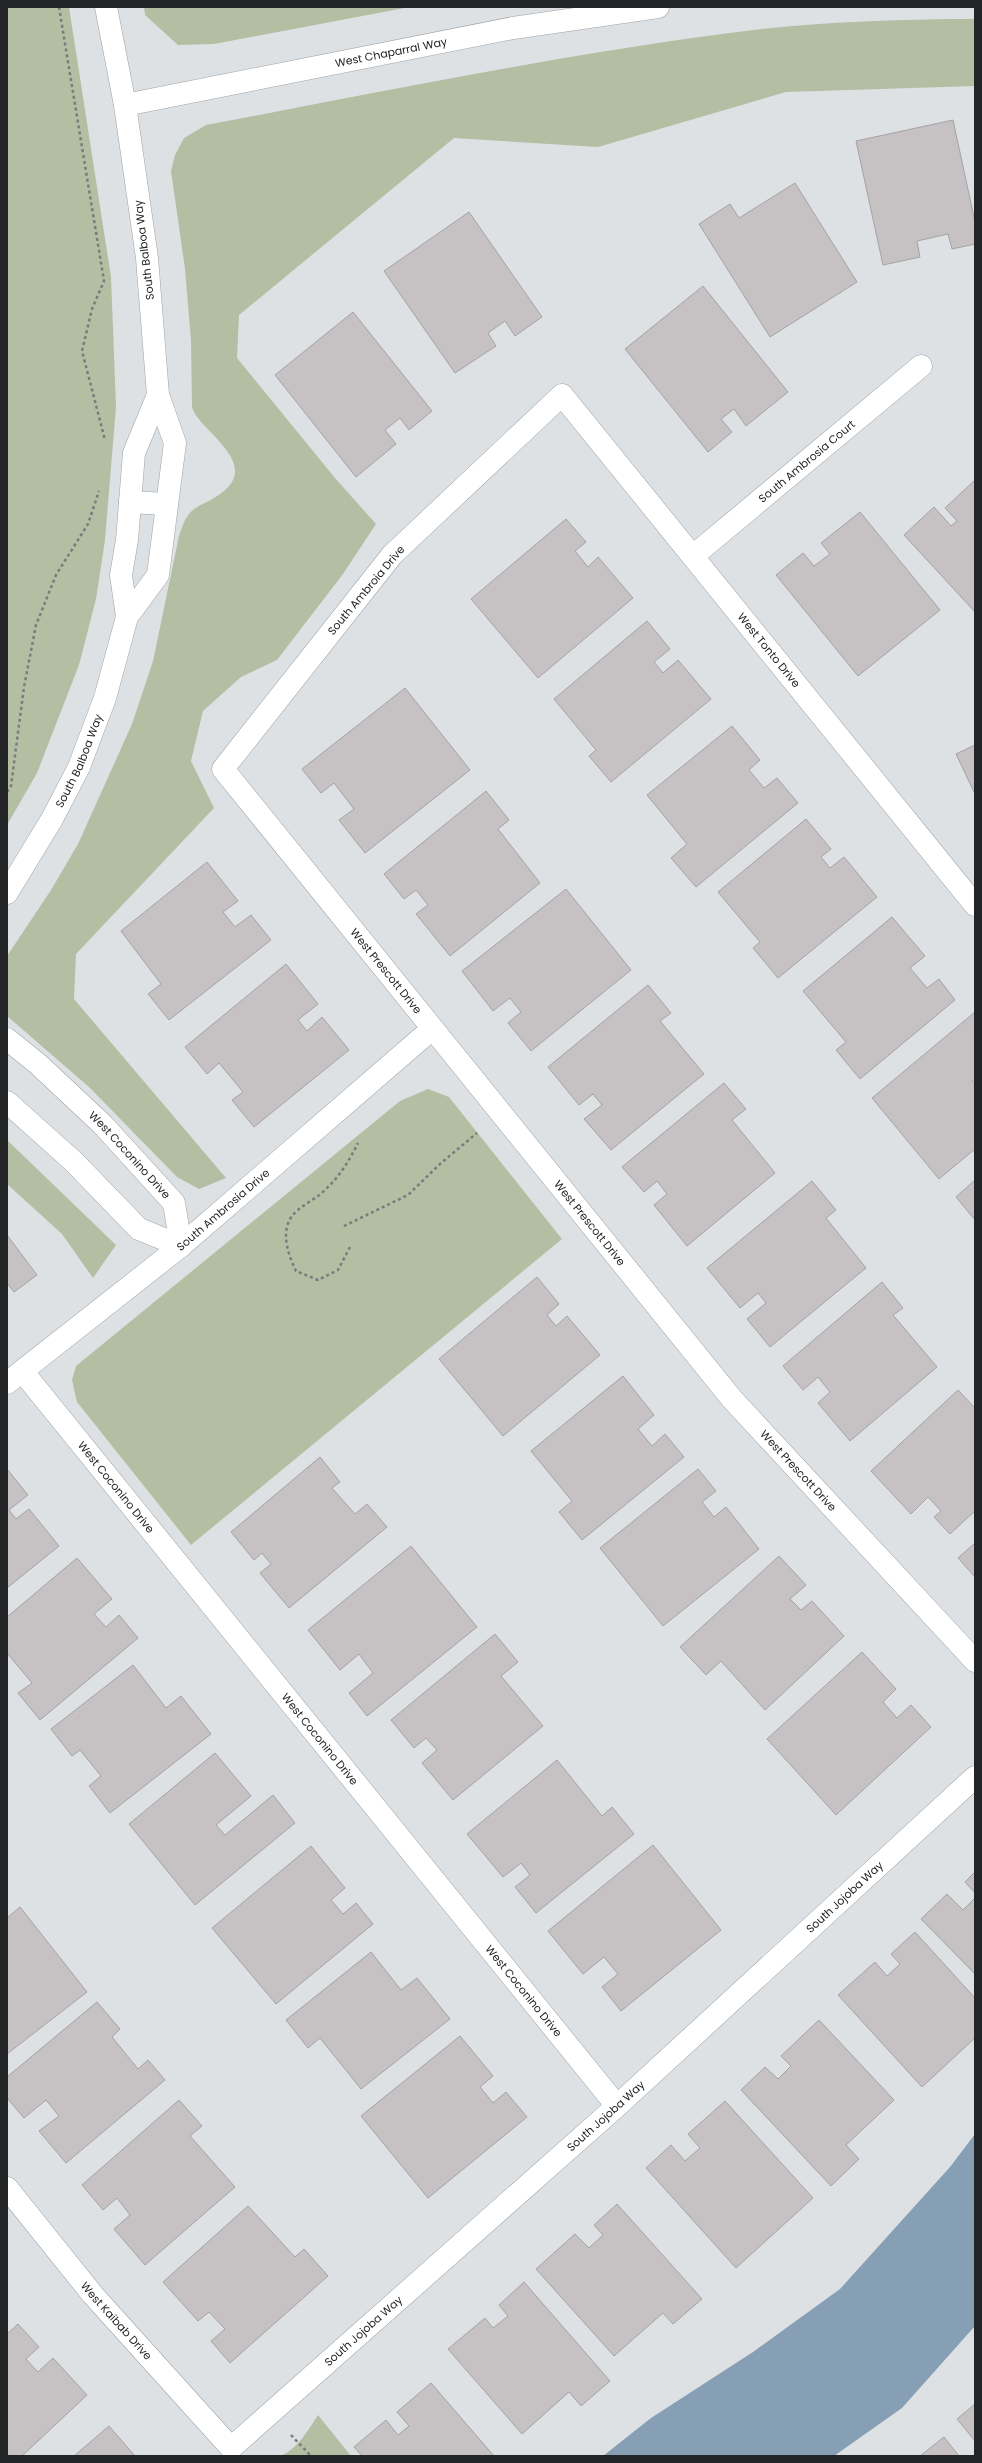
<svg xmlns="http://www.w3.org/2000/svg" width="982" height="2463" viewBox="0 0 982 2463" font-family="Poppins,sans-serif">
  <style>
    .green { fill: #b3bea3 }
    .water { fill: #869fb4 }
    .building { fill: #c6c1c3; stroke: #a6a2a4 }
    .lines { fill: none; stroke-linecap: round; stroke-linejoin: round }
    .minor-casing { stroke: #9fa2a5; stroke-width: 23 }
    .tertiary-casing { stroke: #9fa2a5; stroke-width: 23 }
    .path { stroke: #797b7d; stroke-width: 2.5; stroke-dasharray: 3 3; stroke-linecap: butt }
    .minor { stroke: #fff; stroke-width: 22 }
    .tertiary { stroke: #fff; stroke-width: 22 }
    .labels { text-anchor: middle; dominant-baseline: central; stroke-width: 3; stroke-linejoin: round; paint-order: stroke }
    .street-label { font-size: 11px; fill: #232425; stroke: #fff }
  </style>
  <rect width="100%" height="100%" fill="#dee1e4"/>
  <g class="green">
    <path d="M7,7H69L111,277L116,407L105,540L96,599L79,665L37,773L7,825Z"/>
    <path d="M144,7H410L214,44L178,45L145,15Z"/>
    <path d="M948,19H975V86L786,92L598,147L454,138L239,315L237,358L335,478L376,524L343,574L277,660L241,677L203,711L191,761L214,808L76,954L74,999L226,1178L199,1189L177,1177L89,1087L7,1016V956L51,890L78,844L132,724L153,661L179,536C190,500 199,511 224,491C260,461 197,429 192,407L191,340L185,269L171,171L175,155L184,138L206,125C394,90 581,50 771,28C830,22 889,20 948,19Z"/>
    <path d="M428,1089L449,1097L562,1239L191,1545L77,1402L72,1380L76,1366L400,1101Z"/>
    <path d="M7,1140L116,1245L93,1278L62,1234L7,1184Z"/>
    <path d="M318,2415L351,2456H280C296,2451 309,2429 318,2415Z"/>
  </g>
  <path class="water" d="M975,2134V2326L902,2408L834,2456H603L651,2418L753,2352L840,2289L950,2167Z"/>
  <g class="building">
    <path d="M953,120L975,222V244L952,249L948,234L917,241L920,257L883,265L856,141Z"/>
    <path d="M795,183L857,282L770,337L699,224L730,204L739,218Z"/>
    <path d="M469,212L542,317L515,336L505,321L488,333L496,346L455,373L384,271Z"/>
    <path d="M703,286L788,392L746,426L734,409L721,419L732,432L708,452L625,349Z"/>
    <path d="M353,312L432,411L409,430L400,418L385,430L396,444L356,477L275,375Z"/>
    <path d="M975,480V612L904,535L934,507L951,526L957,521L945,508Z"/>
    <path d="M860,512L940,610L858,676L776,575L803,553L814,566L830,554L821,543Z"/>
    <path d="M566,519L586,542L575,551L588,567L598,557L633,598L538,678L471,599Z"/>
    <path d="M647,621L670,649L654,662L663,673L678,660L711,699L611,782L589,756L596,750L554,699Z"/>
    <path d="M405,688L470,770L365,853L339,820L354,809L334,783L321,793L302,769Z"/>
    <path d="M732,726L760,760L749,770L764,788L777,778L798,803L696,887L671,858L687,844L647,795Z"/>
    <path d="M975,745V794L956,754Z"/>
    <path d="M486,791L509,820L498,829L540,883L450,956L416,914L428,905L416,890L404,899L384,874Z"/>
    <path d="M806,819L831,849L821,857L830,868L844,857L877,897L778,978L753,948L760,942L718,892Z"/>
    <path d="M207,862L238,901L223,912L235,927L251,915L271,940L169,1020L148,994L161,984L121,931Z"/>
    <path d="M566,889L631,970L531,1051L508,1023L521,1012L510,998L493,1011L462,971Z"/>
    <path d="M892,917L925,956L910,968L927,988L939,979L955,1000L860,1079L836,1050L846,1042L803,991Z"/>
    <path d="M286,964L318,1004L298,1020L307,1031L322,1017L349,1050L254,1127L232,1100L243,1092L219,1063L207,1074L185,1047Z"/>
    <path d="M648,985L671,1013L660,1021L704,1074L611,1150L584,1119L602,1105L593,1094L579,1105L548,1067Z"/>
    <path d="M975,1012V1079L972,1081L975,1084V1149L939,1179L872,1098Z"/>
    <path d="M724,1083L746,1109L732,1120L775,1173L687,1246L654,1205L667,1194L657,1181L644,1192L622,1167Z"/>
    <path d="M975,1180V1220L956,1197Z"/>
    <path d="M812,1181L836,1210L826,1218L866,1268L770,1347L747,1319L766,1303L758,1293L740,1308L707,1268Z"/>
    <path d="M7,1235L37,1275L14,1292L7,1283Z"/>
    <path d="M537,1277L559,1304L547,1315L556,1326L567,1316L600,1355L503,1436L439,1359Z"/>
    <path d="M882,1282L903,1308L893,1315L937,1367L850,1441L818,1403L830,1392L818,1377L803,1390L783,1366Z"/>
    <path d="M623,1376L654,1415L638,1429L652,1446L665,1434L684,1457L582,1540L559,1512L572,1501L531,1451Z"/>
    <path d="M958,1390L975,1408V1511L950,1534L934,1517L941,1511L928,1497L911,1514L871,1471Z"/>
    <path d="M320,1457L340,1482L332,1488L355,1514L367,1504L387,1527L289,1608L260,1573L271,1564L262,1553L254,1560L231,1532Z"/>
    <path d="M7,1469L28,1495L9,1510L16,1519L29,1509L59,1546L7,1588Z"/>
    <path d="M698,1469L716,1491L702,1502L714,1517L726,1507L759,1549L663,1626L600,1548Z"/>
    <path d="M975,1543V1577L958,1558Z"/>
    <path d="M411,1546L477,1627L367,1716L349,1693L373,1673L359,1654L340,1670L308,1630Z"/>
    <path d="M779,1556L806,1585L790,1599L801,1610L812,1601L844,1636L765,1710L721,1661L706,1675L680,1647Z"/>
    <path d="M77,1558L112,1599L94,1614L106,1627L119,1615L138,1638L40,1720L18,1693L32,1683L7,1653V1617Z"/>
    <path d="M495,1634L518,1662L501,1676L543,1726L453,1800L422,1763L437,1750L426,1738L414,1748L391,1720Z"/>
    <path d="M862,1652L896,1689L883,1702L897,1718L911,1705L931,1727L836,1815L767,1739Z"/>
    <path d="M133,1665L166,1708L181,1696L211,1734L110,1813L89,1786L101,1776L80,1750L72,1756L51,1729Z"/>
    <path d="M215,1753L251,1796L216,1825L225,1835L273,1795L295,1823L195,1905L129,1824Z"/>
    <path d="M557,1760L602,1816L612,1807L634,1834L536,1913L515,1887L530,1875L521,1863L503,1877L467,1834Z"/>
    <path d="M653,1845L721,1930L621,2011L602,1987L618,1974L604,1957L583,1974L548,1931Z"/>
    <path d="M311,1846L345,1888L331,1900L343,1914L356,1903L373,1924L276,2004L212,1928Z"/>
    <path d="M975,1872V1893L965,1882Z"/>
    <path d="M947,1894L963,1910L975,1898V1974L921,1919Z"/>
    <path d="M20,1907L87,1992L7,2054V1918Z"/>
    <path d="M915,1932L975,1998V2038L922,2087L838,1995L875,1962L887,1976L900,1964L891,1954Z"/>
    <path d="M371,1952L401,1990L417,1978L450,2019L361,2089L320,2038L308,2048L286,2020Z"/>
    <path d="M97,2002L120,2029L112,2037L138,2069L148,2060L165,2080L66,2163L39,2131L59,2116L46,2100L24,2118L7,2098V2077Z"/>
    <path d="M819,2020L894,2100L846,2145L859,2159L831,2186L741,2090L765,2067L778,2079L791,2066L781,2056Z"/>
    <path d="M460,2036L493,2076L480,2087L493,2103L506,2092L527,2117L428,2198L361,2116Z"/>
    <path d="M179,2100L202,2126L190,2136L235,2187L145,2265L114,2229L130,2215L117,2198L103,2210L82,2185Z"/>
    <path d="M725,2101L813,2198L736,2268L646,2168L671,2145L685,2161L700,2148L688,2134Z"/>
    <path d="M617,2204L702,2299L673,2324L663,2313L614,2356L536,2269L575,2234L589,2248L603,2235L594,2225Z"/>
    <path d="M248,2206L295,2257L304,2249L328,2276L230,2363L211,2341L225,2329L209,2312L198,2321L163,2282Z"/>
    <path d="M524,2282L610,2381L581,2406L569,2392L522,2434L448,2349L485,2318L493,2328L508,2316L499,2305Z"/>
    <path d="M18,2324L39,2347L26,2359L38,2372L53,2358L87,2395L22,2456H7V2334Z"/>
    <path d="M431,2383L494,2456H362L354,2447L386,2420L398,2435L409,2426L397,2412Z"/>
    <path d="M975,2404V2441L957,2419Z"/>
    <path d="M109,2426L135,2456H74Z"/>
    <path d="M944,2437L959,2456H920Z"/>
  </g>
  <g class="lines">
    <g class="minor-casing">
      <g id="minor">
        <path d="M130,502L167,504"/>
        <path id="s1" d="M693,556L921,366"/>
        <path d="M127,617L121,575L127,540L134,453L158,395"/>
        <path id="s2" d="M7,893L52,819L79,767L105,698L127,617L158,575L175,443L158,395L147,258L125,105"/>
        <path id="s3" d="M975,905L562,395L392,555L223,769L732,1399L975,1661"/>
        <path id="s4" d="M7,1039L38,1064L103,1125L174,1203L181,1246"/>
        <path d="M7,1102L73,1161L139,1229L181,1246"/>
        <path id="s5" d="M23,1372L617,2106"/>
        <path id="s6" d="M7,1383L181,1246L432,1029"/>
        <path id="s7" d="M7,2188L93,2295L231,2448L617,2106L975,1777"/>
      </g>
    </g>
    <g class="tertiary-casing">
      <g id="tertiary">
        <path id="s8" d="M106,7L125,105L513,28L658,7"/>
      </g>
    </g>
    <g class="path">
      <path d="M59,7L104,281L92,309L82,351L105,440"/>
      <path d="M7,792L11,786L24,687L36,625L56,575L88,524L99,491"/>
      <path d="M344,1226L408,1195L441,1163L477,1133"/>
      <path d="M350,1247L338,1270L318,1280L296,1271C287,1252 278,1226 298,1210C306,1203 317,1198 325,1190C340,1176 349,1161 358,1143"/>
      <path d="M291,2435L311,2456"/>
    </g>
    <use href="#minor" class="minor"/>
    <use href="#tertiary" class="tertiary"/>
  </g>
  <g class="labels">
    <g class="street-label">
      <text stroke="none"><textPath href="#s8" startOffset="371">West Chaparral Way</textPath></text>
      <text transform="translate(144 250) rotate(-97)">South Balboa Way</text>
      <text stroke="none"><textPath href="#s1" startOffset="148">South Ambrosia Court</textPath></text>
      <text transform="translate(366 590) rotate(-50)">South Ambroia Drive</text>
      <text transform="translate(769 650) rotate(51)">West Tonto Drive</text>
      <text stroke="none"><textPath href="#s2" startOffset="151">South Balboa Way</textPath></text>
      <text stroke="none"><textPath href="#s3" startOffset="1422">West Prescott Drive</textPath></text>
      <text stroke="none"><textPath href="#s4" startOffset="169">West Coconino Drive</textPath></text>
      <text stroke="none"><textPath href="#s6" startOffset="277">South Ambrosia Drive</textPath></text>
      <text stroke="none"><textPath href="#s3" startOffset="1746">West Prescott Drive</textPath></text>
      <text stroke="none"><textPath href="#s3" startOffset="2070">West Prescott Drive</textPath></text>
      <text stroke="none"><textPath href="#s5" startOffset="148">West Coconino Drive</textPath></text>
      <text stroke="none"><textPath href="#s5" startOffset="472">West Coconino Drive</textPath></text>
      <text stroke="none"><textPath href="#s7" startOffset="1168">South Jojoba Way</textPath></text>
      <text stroke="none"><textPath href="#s5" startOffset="796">West Coconino Drive</textPath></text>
      <text stroke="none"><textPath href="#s7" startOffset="844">South Jojoba Way</textPath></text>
      <text stroke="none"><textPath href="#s7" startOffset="172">West Kaibab Drive</textPath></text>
      <text stroke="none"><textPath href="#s7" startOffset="520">South Jojoba Way</textPath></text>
    </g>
  </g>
  <rect width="982" height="2463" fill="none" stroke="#232425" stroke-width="16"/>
</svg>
